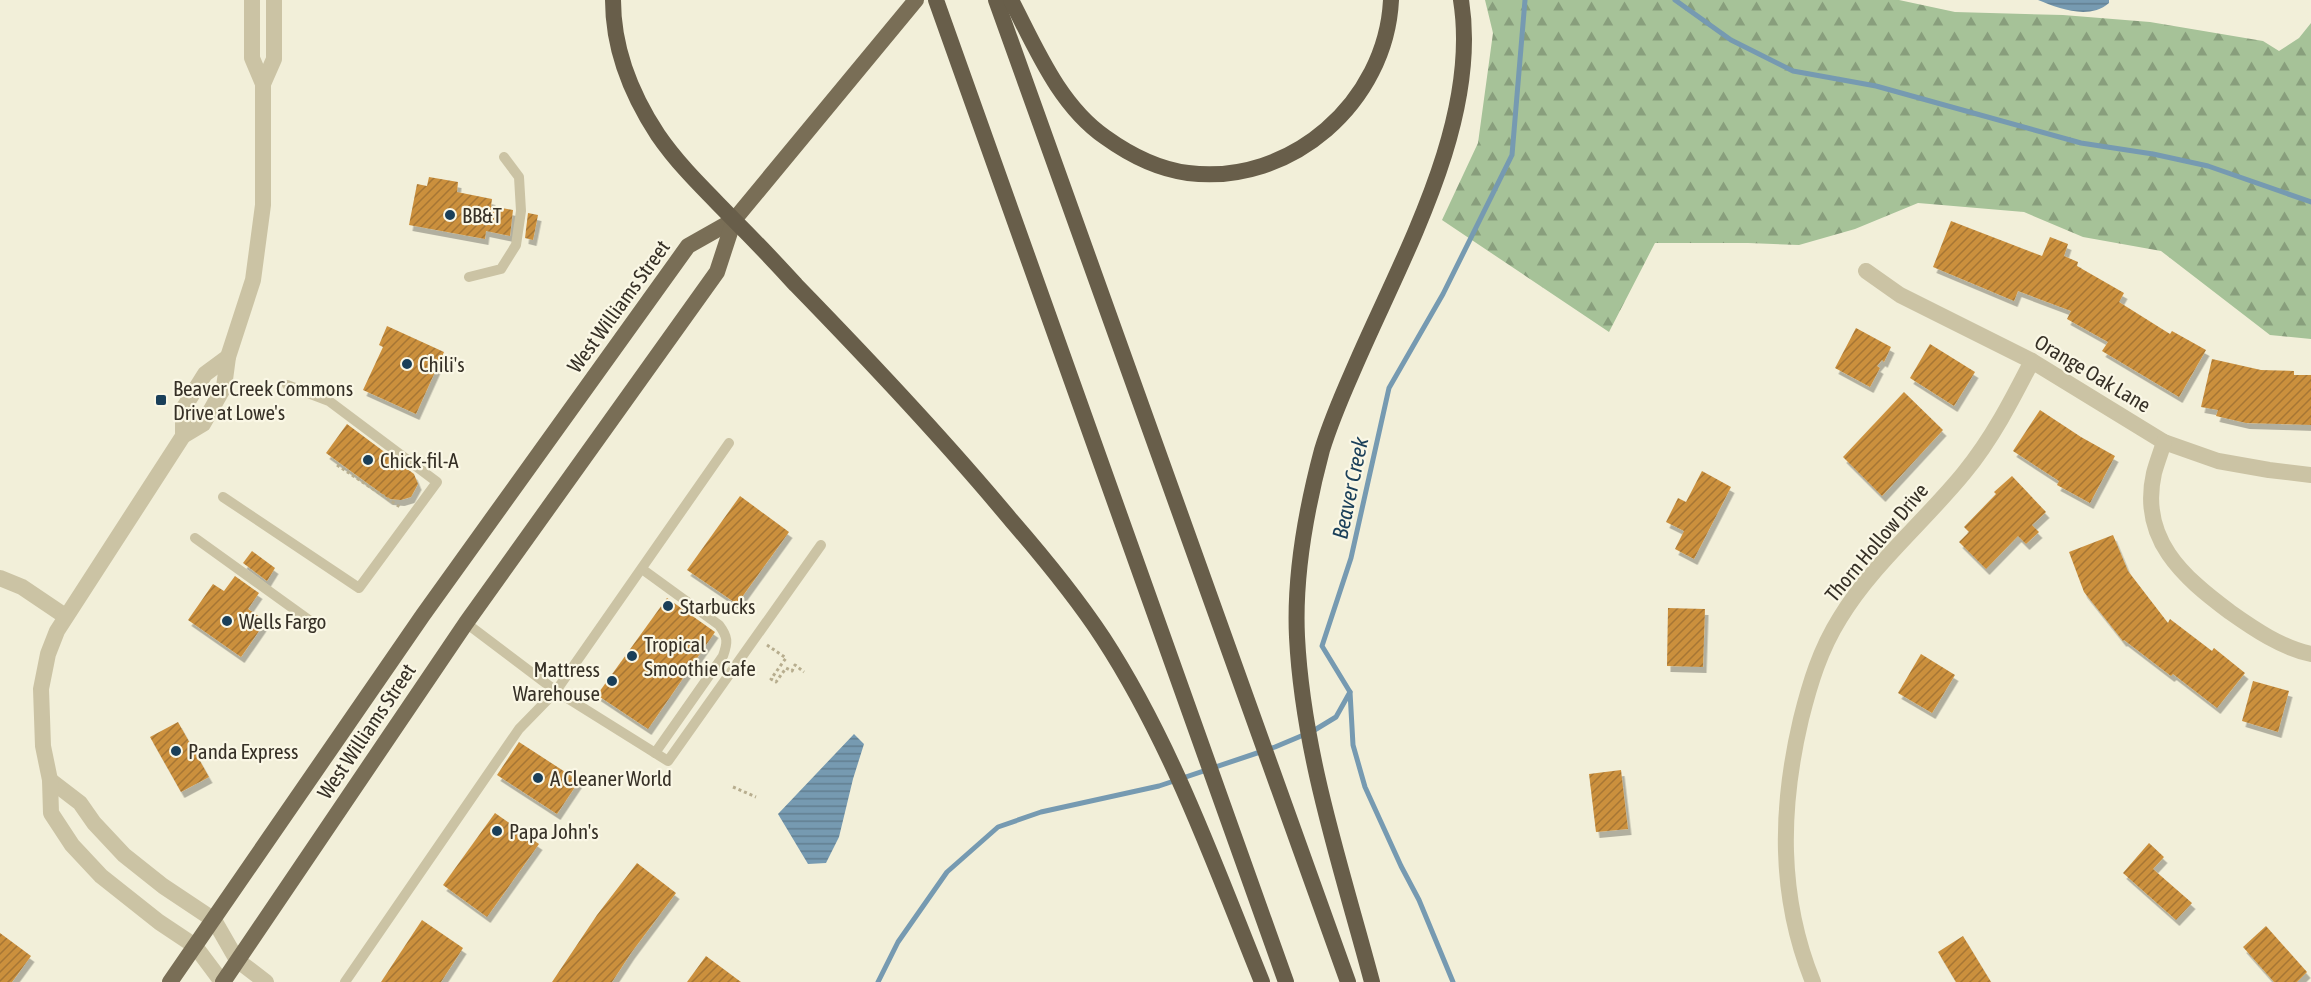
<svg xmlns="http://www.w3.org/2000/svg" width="2311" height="982" viewBox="0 0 2311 982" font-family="'Asap Condensed',sans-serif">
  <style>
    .forest { fill: url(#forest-firs) }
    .water { fill: url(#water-rules) }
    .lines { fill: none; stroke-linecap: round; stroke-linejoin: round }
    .stream { stroke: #769ab1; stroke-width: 5 }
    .building { fill: url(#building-hatch); filter: url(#shadow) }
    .path { stroke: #b7ad8e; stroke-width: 3; stroke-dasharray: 3 3; stroke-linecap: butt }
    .service { stroke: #cbc3a4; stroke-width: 10 }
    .minor { stroke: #cbc3a4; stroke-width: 16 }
    .tertiary { stroke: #cbc3a4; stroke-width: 16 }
    .primary { stroke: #796e56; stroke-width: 16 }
    .trunk { stroke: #685e4a; stroke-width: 16 }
    .poi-dot { fill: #1a3f59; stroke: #faf7e5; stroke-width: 2 }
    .labels { text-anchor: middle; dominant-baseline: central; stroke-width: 4.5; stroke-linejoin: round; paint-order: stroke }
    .poi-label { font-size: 21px; fill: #363026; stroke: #faf7e5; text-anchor: start }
    .street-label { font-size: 21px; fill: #363026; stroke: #faf7e5 }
    .water-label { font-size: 22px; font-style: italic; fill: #1a3f59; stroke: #faf7e5 }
  </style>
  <defs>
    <pattern id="forest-firs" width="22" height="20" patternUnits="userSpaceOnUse" patternTransform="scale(1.5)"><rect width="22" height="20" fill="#a6c298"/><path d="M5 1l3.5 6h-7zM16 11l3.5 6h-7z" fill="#889e7c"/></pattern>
    <pattern id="water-rules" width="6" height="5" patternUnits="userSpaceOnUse" patternTransform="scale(1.5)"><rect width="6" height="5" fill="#769ab1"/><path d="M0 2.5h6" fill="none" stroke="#627e90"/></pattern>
    <pattern id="building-hatch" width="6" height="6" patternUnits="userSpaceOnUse" patternTransform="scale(1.5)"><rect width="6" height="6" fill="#cb903e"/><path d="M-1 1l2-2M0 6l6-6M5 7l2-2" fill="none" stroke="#a67634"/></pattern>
    <filter id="shadow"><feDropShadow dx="3.5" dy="6" stdDeviation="0" flood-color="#0004"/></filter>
  </defs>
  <rect width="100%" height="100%" fill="#f2efd9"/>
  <path class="forest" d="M1485,0H1899L1955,12L2063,15L2150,22L2263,41L2279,51L2299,38L2311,23V339L2270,335L2161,251L2083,237L2024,212L1918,203L1855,229L1799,245L1748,243H1655L1609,332L1442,220L1478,143L1493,33Z"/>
  <g class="water">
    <path d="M2038,0H2109V3C2089,20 2060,9 2038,0Z"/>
    <path d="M854,734L864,744L853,779L839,837L826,863L808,864L778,814Z"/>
  </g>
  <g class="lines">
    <g class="stream">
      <path d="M1675,0L1731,40L1793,71L1876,86L2081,143L2153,154L2208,166L2311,202"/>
      <path d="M878,982L898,942L947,872L998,827L1041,812L1159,786L1275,747L1313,731L1336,717L1350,692"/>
      <path d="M1453,982L1419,900L1401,866L1365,787L1353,745L1350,692L1322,646L1351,558L1389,388L1443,294L1512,155L1525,0"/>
    </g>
  </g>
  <g class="building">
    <path d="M429,177L458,182L457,192L492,199L491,206L513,210L510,236L486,231L485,239L409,225L417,184L427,186Z"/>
    <path d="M528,213L538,215L533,240L525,238Z"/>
    <path d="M1951,221L2042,256L2050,237L2068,244L2064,256L2078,262L2077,266L2124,293L2119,302L2170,334L2172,331L2206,350L2179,397L2102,351L2108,342L2067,319L2071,311L2018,291L2014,301L1933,267Z"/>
    <path d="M387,326L444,352L416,414L363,390L383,347L379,345Z"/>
    <path d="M1856,328L1891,347L1884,362L1882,360L1877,366L1880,368L1870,387L1835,368Z"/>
    <path d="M1930,344L1975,372L1954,406L1910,378Z"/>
    <path d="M2212,359L2261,370L2294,371V375H2311V425L2246,423L2216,416L2218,410L2201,407Z"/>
    <path d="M1904,392L1943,430L1882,496L1843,457Z"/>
    <path d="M2040,410L2081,437L2115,456L2090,503L2057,485L2059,481L2013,451Z"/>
    <path d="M347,424L414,474L418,484L411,497L401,500L389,499L326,453Z"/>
    <path d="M1702,471L1731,487L1694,559L1675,549L1684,531L1666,522L1678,498L1686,502Z"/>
    <path d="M2012,476L2046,512L2032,525L2039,532L2026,544L2018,536L1986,569L1959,542L1969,532L1964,527L1996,494L1994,492Z"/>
    <path d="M740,496L789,532L737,604L687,570Z"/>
    <path d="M2113,535L2128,571L2168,623L2170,619L2212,651L2214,648L2245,673L2217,708L2173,674L2171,676L2124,640L2123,641L2084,592L2069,552Z"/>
    <path d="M252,551L275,568L267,581L243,563Z"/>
    <path d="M235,576L259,593L248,609L266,621L241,657L188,620L213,584L224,591Z"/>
    <path d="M667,598L715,632L648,729L597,695Z"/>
    <path d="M1668,608L1705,609L1703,667L1667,666Z"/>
    <path d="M1921,654L1955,675L1932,713L1898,693Z"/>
    <path d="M2253,681L2289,691L2278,732L2242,721Z"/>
    <path d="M178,722L209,777L181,792L150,737Z"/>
    <path d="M519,742L579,781L557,814L497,775Z"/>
    <path d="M1621,770L1628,829L1596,832L1589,774Z"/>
    <path d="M495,813L539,844L487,917L443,885Z"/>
    <path d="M2149,843L2164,857L2153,869L2192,903L2176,920L2123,873Z"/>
    <path d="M637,863L676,893L631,953L612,982H552L597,915Z"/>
    <path d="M422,920L463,948L441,982H381Z"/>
    <path d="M2266,926L2307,972L2297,982H2274L2243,947Z"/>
    <path d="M0,933L31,956L12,982H0Z"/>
    <path d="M1963,936L1991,982H1956L1938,952Z"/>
    <path d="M706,956L741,982H687Z"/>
  </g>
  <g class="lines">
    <g class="path">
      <path d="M337,465L400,507"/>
      <path d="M767,645L786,658L771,679L776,682L786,668L792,671L795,665L804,672"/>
      <path d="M733,787L756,797"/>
    </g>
    <g class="service">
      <path d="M469,277L501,269L516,245L521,211L519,177L504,157"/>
      <path d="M223,497L359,588L437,482L329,401L287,385"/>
      <path d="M195,538L316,625"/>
      <path d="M642,569L719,625C728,637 728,642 723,656L655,753"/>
      <path d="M466,623L556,691L729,443"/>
      <path d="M345,982L519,729L556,691L668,761L821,545"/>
    </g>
    <g class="minor">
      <path d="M1866,271L1900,295L2032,361L2164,442L2218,461L2269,470L2311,475"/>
      <path d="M2164,442C2161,452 2157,462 2154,473C2139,539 2183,577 2230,612C2254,629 2282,648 2311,654"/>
      <path d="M237,960L266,982"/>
      <path d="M1813,982C1778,896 1780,808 1801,719C1810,683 1820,650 1840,618C1873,564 1924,522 1964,473C1992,439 2012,400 2032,361"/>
    </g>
    <g class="tertiary">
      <path d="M252,0V58L263,84"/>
      <path d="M183,436V409L205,374L228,357"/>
      <path d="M0,578L22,587L65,616"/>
      <path d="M50,780L80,803L94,823L124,855L163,886L214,920L237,960"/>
      <path d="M222,982L195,946L159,922L101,876L72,845L51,813L50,780L43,746L41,689L48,654L57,631L183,436L203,424L224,387L228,357L253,280L263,205V84L274,59V0"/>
    </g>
    <g class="primary">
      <path d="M170,982L423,615L688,246L734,220"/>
      <path d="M223,982L466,623L717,272L734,220L916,0"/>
    </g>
    <g class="trunk">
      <path d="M613,0C613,49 631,94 658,135C680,167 707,192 734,220C755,241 776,263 796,285C870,361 943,438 1011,520C1044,558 1076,597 1103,638C1172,744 1215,866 1262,982"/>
      <path d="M936,0L1286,982"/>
      <path d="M996,0L1348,982"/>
      <path d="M1011,0C1036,48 1059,105 1105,137C1130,155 1157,169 1188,173C1291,186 1386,102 1391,0"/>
      <path d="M1372,982C1342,869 1303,755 1297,637C1294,575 1306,510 1322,450C1330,424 1341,398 1352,373C1399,262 1481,124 1461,0"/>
    </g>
  </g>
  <g class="poi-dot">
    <circle cx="450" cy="215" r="6"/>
    <circle cx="407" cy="364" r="6"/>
    <rect x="155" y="394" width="12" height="12" rx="3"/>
    <circle cx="368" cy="460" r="6"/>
    <circle cx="668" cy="606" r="6"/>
    <circle cx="227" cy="621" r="6"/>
    <circle cx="632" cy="656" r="6"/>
    <circle cx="612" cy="681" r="6"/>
    <circle cx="176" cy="751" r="6"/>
    <circle cx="538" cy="778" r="6"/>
    <circle cx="497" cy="831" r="6"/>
  </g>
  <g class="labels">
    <g class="poi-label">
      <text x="462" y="215">BB&amp;T</text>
      <text x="419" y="364">Chili's</text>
      <text x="173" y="388">Beaver Creek Commons<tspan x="173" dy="24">Drive at Lowe's</tspan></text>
      <text x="380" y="460">Chick-fil-A</text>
      <text x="680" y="606">Starbucks</text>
      <text x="239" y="621">Wells Fargo</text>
      <text x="644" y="644">Tropical<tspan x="644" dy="24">Smoothie Cafe</tspan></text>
      <text x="600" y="669" text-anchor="end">Mattress<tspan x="600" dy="24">Warehouse</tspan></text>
      <text x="188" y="751">Panda Express</text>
      <text x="550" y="778">A Cleaner World</text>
      <text x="509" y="831">Papa John's</text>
    </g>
    <g class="street-label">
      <text transform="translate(618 306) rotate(-54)">West Williams Street</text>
      <text transform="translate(2093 373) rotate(31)">Orange Oak Lane</text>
      <text transform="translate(1876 542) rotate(-50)">Thorn Hollow Drive</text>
      <text transform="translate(366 731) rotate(-56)">West Williams Street</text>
    </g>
    <g class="water-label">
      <text transform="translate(1350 488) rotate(-78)">Beaver Creek</text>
    </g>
  </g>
</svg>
